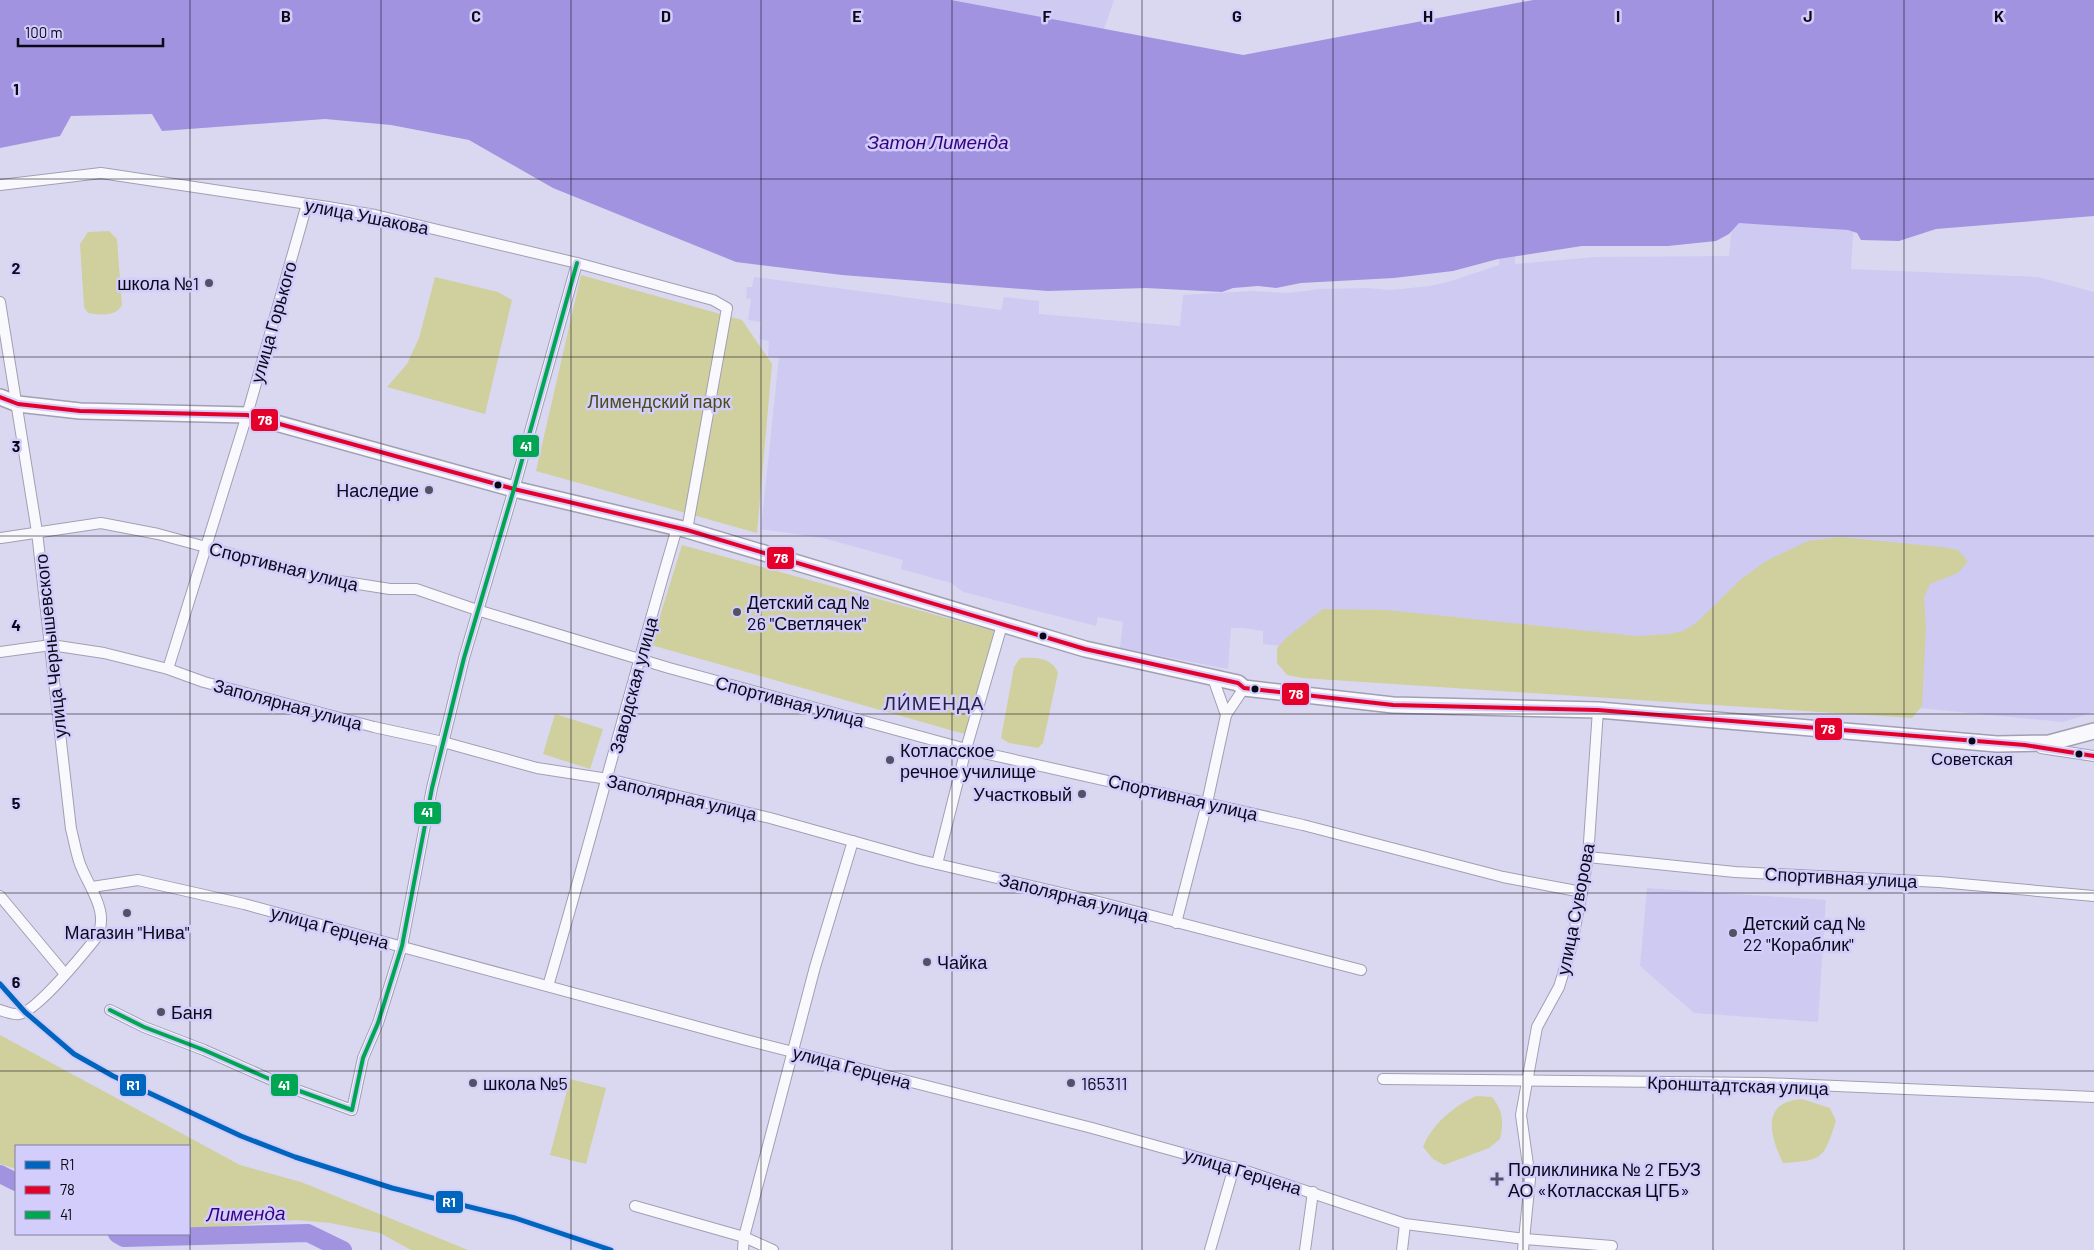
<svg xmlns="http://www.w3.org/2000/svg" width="2094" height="1250" viewBox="0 0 2094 1250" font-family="Barlow,sans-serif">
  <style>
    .built { fill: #cfcaf2 }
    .green { fill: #cfd09e }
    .water { fill: #a193e0 }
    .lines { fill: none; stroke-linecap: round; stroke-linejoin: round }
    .river { stroke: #a193e0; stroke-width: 18 }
    .street-casing { stroke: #a19fb2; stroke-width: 12 }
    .primary-casing { stroke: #a19fb2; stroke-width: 18 }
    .street { stroke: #f9f9fd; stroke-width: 10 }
    .primary { stroke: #f9f9fd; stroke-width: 15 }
    .bus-1-casing { stroke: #d2cdfb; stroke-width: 8 }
    .bus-2-casing { stroke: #d2cdfb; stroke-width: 8 }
    .bus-1 { stroke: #e4002b; stroke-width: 4 }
    .bus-2 { stroke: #00a651; stroke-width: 4 }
    .rail-1-casing { stroke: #d2cdfb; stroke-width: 9 }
    .rail-1 { stroke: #0065bd; stroke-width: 5 }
    .grid { fill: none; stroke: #0b0918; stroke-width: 1; stroke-opacity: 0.55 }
    .poi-dot { fill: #535164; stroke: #d2cdfb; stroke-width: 2 }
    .bus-dot { fill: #0b0918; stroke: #d2cdfb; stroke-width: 2 }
    .labels { text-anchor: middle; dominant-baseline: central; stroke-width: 5; stroke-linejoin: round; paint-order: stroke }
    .bus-label { font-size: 17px; fill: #0b0918; stroke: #d2cdfb }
    .street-label { font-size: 18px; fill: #0b0918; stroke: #d2cdfb }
    .poi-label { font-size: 18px; fill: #0b0918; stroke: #d2cdfb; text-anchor: start }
    .park-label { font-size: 18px; fill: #4a4c1a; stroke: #d2cdfb }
    .water-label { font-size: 19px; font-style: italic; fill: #370080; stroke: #d2cdfb }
    .neighbourhood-label { font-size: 19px; letter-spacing: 1px; fill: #292246; stroke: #d2cdfb }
    .grid-label { font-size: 16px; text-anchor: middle; font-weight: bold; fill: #0b0918; stroke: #d2cdfb; stroke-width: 5; stroke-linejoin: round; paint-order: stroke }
    .line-badge { stroke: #d2cdfb; stroke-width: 2 }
    .badge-label { font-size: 14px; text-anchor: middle; font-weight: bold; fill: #fff }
  </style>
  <rect width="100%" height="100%" fill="#dad8f0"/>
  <g class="built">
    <path d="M891,0H1114L1104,29Z"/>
    <path d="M1733,213L1854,221L1851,269L2038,277L2094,292V712L2063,722L1263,644V631L1243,628H1231L1228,669L1120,648L1123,622L1098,617L1096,626L963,592L951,583L901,569L903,560L823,538L761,529L779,357L768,356L769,341L759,339L761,322L748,320L751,299L746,298L747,287H752L754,277L1001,310L1004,297L1039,301V314L1180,326L1183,295L1252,291L1288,293L1320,289L1367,288L1391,290L1430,286L1451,281L1499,265L1500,231L1516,230L1515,264L1596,257L1729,256Z"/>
    <path d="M1647,888L1826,900L1818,1022L1694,1013L1640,966Z"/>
  </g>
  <g class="green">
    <path d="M109,231L117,239L122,305C116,317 99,315 88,313L84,307L80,244L88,232Z"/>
    <path d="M581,275L742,320L772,364L757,533L536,471Z"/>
    <path d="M435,277L498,292L512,300L485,414L387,387L407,364L419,338Z"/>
    <path d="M1840,537L1943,547L1958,550L1968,561L1958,573L1930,584L1924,598L1926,628L1922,706L1912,718L1302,678L1287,675L1277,663V648L1287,637L1323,609L1387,610L1637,636L1668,634L1683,631L1696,623L1740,580L1766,561L1808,541Z"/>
    <path d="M682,545L994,631L968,735L651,645Z"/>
    <path d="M1020,658C1035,657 1052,657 1058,673L1043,743L1038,748L1009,743L1001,738L1014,667Z"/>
    <path d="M555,714L603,729L590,769L543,754Z"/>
    <path d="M0,1035L240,1165L301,1182L468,1250H411L380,1233L330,1223L296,1220L199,1229L189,1226V1146H16V1169L0,1164Z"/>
    <path d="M570,1079L606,1088L586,1164L550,1155Z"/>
    <path d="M1476,1096L1492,1097C1503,1111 1504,1121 1500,1139L1489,1148L1444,1165L1433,1159L1423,1147C1431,1125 1454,1106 1476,1096Z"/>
    <path d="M1802,1099L1830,1108L1836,1121C1823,1160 1823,1160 1783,1163C1770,1136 1760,1102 1802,1099Z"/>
  </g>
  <path class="water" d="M0,0H951L1243,55L1533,0H2094V216L1936,229L1899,241L1861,240L1857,233L1848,230L1739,223L1729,234L1716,241L1668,246H1582L1498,259L1453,271L1394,278L1301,283L1276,288L1258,286L1233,288L1222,292L1146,288L1048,291L842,275L736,262L553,188L469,140L391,125L325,119L162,131L152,114L71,116L60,136L0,148Z"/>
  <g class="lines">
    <g class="river">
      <path d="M0,1174L16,1182"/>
      <path d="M117,1234L124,1238L308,1233L343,1250"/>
    </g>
    <g class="street-casing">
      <g id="street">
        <path d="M0,185L101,173L328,207L375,215L577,263L713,300L727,308L687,530"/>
        <path d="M0,302L37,532L71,829C74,840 76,853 80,864C89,888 111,913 96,938C84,953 36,1012 19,1014C13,1015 6,1012 0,1010"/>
        <path d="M1,538L101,523L158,534L320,578L390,589H416L477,610L669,668L966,749L1303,825L1503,877L1582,892"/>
        <path d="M0,652L51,645L104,653L168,669L204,682L374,727L443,742L537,768L608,779L770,818L920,860L1091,900L1361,970"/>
        <path d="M168,669L247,415L307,204"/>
        <path d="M1213,678L1226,715"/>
        <path d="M2041,748L2094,756"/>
        <path d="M1588,857L1735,872L1939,882L2094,896"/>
        <path d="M937,864L966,749L1002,625"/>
        <path d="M92,887L138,880L244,904L746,1040L1092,1128L1246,1171L1405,1224L1525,1239L1612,1246"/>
        <path d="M0,896L65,974"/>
        <path d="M1176,923L1207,803L1226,715L1244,688"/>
        <path d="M548,986C593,834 632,680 677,528"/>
        <path d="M110,1010L144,1027L204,1050L283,1085L352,1110L363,1058L378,1023L402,946L432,788L464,658L514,489L577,263"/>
        <path d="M1383,1079L1764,1083L2094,1097"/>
        <path d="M635,1206L744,1237L773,1250"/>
        <path d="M743,1250L744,1237L815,967L853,841"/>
        <path d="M1210,1250L1234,1167"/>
        <path d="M1305,1250L1313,1192"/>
        <path d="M1402,1250L1405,1224"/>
        <path d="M1523,1250L1530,1179L1521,1115L1537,1027L1559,987L1571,948L1582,892L1588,857L1598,710"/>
      </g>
    </g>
    <g class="primary-casing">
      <path id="primary" d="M0,397L18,404L80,411L247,415L514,489L687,530L1085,649L1238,683L1244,688L1393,705L1598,710L1997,744L2049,743L2094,731"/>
    </g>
    <use href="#street" class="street"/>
    <use href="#primary" class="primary"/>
    <g class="bus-1-casing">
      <path id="bus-1" d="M0,397L18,404L80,411L247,415L514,489L687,530L1085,649L1238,683L1244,688L1393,705L1598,710L2025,745L2094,756"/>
    </g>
    <g class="bus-2-casing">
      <path id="bus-2" d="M110,1010L144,1027L204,1050L283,1085L352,1110L363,1058L378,1023L402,946L432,788L464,658L514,489L577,263"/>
    </g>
    <use href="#bus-1" class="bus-1"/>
    <use href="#bus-2" class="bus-2"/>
    <g class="rail-1-casing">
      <path id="rail-1" d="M0,984L25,1012L74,1054L113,1076L241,1136L295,1157L392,1188L515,1218L611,1250"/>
    </g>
    <use href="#rail-1" class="rail-1"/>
  </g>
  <path class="grid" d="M190,0V1250M381,0V1250M571,0V1250M761,0V1250M952,0V1250M1142,0V1250M1333,0V1250M1523,0V1250M1713,0V1250M1904,0V1250M0,179H2094M0,357H2094M0,536H2094M0,714H2094M0,893H2094M0,1071H2094"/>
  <g class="poi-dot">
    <circle cx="209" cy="283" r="5"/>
    <circle cx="429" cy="490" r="5"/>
    <circle cx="737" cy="612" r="5"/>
    <circle cx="890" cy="760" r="5"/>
    <circle cx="1082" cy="794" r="5"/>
    <circle cx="127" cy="913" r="5"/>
    <circle cx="1733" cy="933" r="5"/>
    <circle cx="927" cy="962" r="5"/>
    <circle cx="161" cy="1012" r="5"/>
    <circle cx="473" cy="1083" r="5"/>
    <circle cx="1071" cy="1083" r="5"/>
    <path d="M1494.5 1171.5h5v5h5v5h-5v5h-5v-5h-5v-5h5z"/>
  </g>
  <g class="bus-dot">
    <circle cx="498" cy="485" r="4.5"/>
    <circle cx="1043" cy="636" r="4.5"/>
    <circle cx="1255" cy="689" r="4.5"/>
    <circle cx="1972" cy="741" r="4.5"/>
    <circle cx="2079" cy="754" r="4.5"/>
  </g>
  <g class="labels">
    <g class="bus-label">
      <text x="1972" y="758">Советская</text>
    </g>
    <g class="street-label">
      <text transform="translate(367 216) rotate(11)">улица Ушакова</text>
      <text transform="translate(273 322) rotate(-74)">улица Горького</text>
      <text transform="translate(284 566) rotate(14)">Спортивная улица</text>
      <text transform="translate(50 646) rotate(-96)">улица Чернышевского</text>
      <text transform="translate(633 685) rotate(-75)">Заводская улица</text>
      <text transform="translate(790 701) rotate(15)">Спортивная улица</text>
      <text transform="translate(288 704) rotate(15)">Заполярная улица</text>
      <text transform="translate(682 797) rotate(13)">Заполярная улица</text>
      <text transform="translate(1183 797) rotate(13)">Спортивная улица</text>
      <text transform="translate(1841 877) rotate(3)">Спортивная улица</text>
      <text transform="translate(1074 897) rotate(14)">Заполярная улица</text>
      <text transform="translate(1575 909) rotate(-79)">улица Суворова</text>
      <text transform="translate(330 927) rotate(15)">улица Герцена</text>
      <text transform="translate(852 1067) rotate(15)">улица Герцена</text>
      <text transform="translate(1738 1085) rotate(2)">Кронштадтская улица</text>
      <text transform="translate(1243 1171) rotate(17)">улица Герцена</text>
    </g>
    <g class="poi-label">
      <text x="199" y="283" text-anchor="end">школа №1</text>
      <text x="419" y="490" text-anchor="end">Наследие</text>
      <text x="747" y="602">Детский сад №<tspan x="747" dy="21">26 "Светлячек"</tspan></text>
      <text x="900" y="750">Котласское<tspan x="900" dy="21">речное училище</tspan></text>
      <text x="1072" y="794" text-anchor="end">Участковый</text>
      <text x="1743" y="923">Детский сад №<tspan x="1743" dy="21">22 "Кораблик"</tspan></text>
      <text x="127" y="932" text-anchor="middle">Магазин "Нива"</text>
      <text x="937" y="962">Чайка</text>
      <text x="171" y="1012">Баня</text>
      <text x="483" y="1083">школа №5</text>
      <text x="1081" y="1083">165311</text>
      <text x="1508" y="1169">Поликлиника № 2 ГБУЗ<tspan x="1508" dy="21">АО «Котласская ЦГБ»</tspan></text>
    </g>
    <g class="park-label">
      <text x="659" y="401">Лимендский парк</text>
    </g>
    <g class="water-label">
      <text x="938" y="141">Затон Лименда</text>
      <text transform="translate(246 1213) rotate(-1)">Лименда</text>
    </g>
    <g class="neighbourhood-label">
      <text x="934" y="702">ЛИ́МЕНДА</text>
    </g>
  </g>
  <g class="grid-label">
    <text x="286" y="22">B</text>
    <text x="476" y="22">C</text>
    <text x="666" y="22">D</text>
    <text x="857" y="22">E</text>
    <text x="1047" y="22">F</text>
    <text x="1237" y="22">G</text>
    <text x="1428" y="22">H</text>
    <text x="1618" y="22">I</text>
    <text x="1808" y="22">J</text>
    <text x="1999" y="22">K</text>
    <text x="16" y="95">1</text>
    <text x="16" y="274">2</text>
    <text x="16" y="452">3</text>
    <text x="16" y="631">4</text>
    <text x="16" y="809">5</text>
    <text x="16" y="988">6</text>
  </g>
  <g class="line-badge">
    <rect x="250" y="408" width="29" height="24" rx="5" fill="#e4002b"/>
    <rect x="512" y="434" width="28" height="24" rx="5" fill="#00a651"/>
    <rect x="766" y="546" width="29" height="24" rx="5" fill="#e4002b"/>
    <rect x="1281" y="682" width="29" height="24" rx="5" fill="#e4002b"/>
    <rect x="1814" y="717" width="29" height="24" rx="5" fill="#e4002b"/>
    <rect x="413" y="801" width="29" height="24" rx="5" fill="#00a651"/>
    <rect x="119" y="1073" width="28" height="24" rx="5" fill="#0065bd"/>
    <rect x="270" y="1073" width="29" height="24" rx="5" fill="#00a651"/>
    <rect x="435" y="1190" width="29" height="24" rx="5" fill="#0065bd"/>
  </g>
  <g class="badge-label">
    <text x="265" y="425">78</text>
    <text x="526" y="451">41</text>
    <text x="781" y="563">78</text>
    <text x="1296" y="699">78</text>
    <text x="1828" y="734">78</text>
    <text x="427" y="817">41</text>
    <text x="133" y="1090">R1</text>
    <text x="284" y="1090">41</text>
    <text x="449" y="1207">R1</text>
  </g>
  <rect x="15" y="1145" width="175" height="90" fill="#d2cdfb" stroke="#827fa0"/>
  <rect x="25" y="1161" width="25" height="8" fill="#0065bd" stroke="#827fa0"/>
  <text x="60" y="1170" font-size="15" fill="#0b0918">R1</text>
  <rect x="25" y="1186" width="25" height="8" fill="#e4002b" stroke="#827fa0"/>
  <text x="60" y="1195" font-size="15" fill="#0b0918">78</text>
  <rect x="25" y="1211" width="25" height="8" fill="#00a651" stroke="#827fa0"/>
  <text x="60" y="1220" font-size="15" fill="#0b0918">41</text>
  <path d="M18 38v8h145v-8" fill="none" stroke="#0b0918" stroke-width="2.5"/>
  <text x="25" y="38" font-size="15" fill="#0b0918" stroke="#d2cdfb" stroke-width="4" paint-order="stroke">100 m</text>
</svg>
